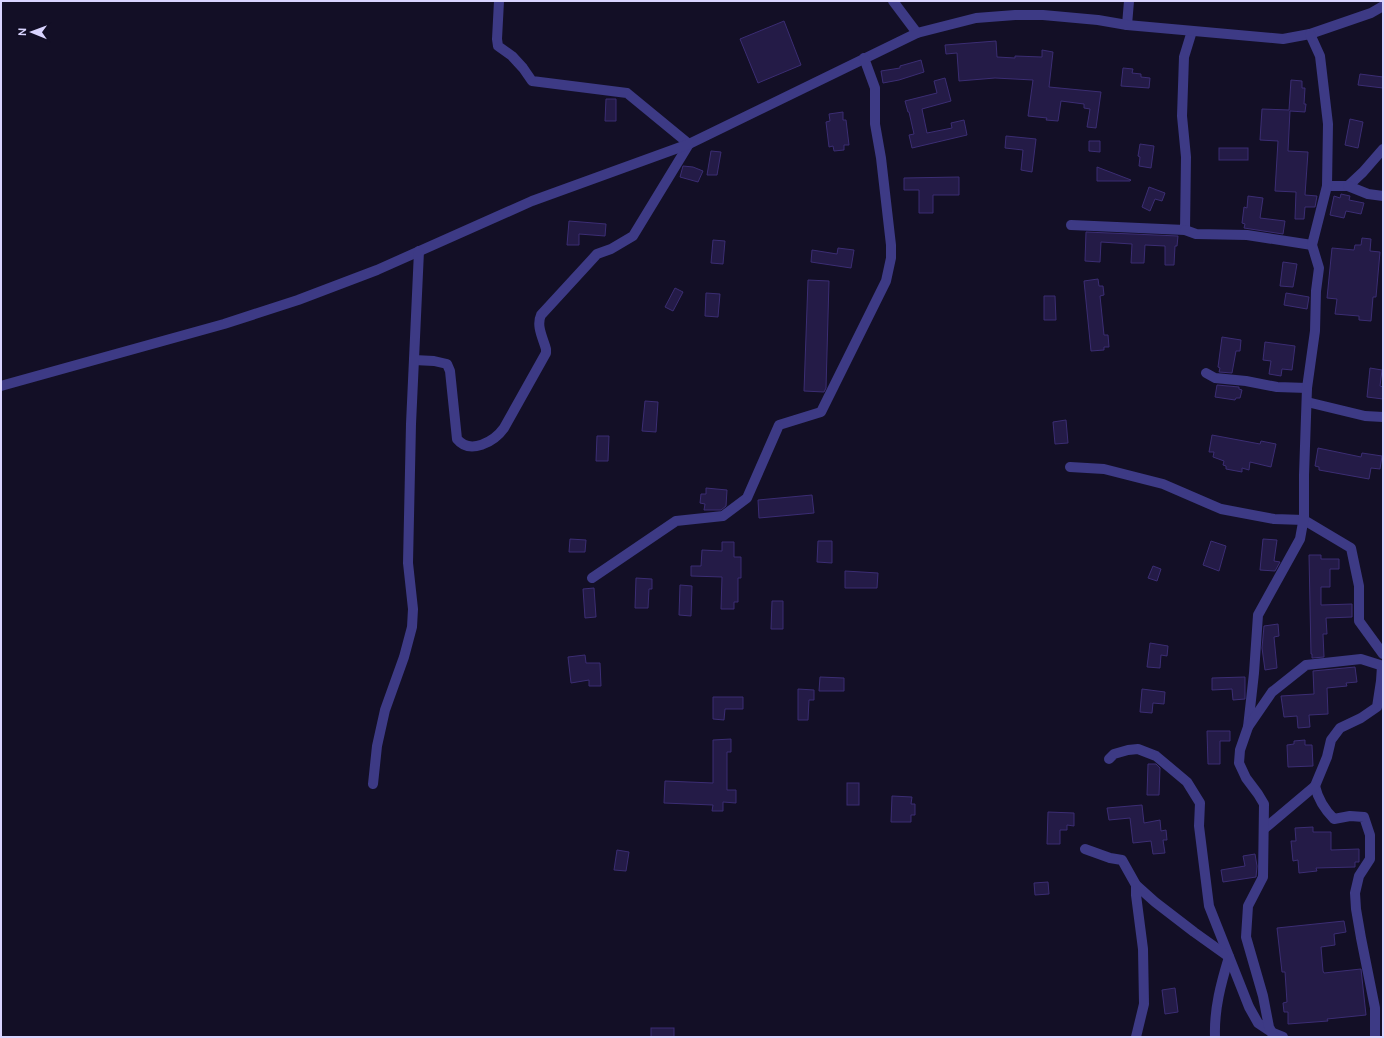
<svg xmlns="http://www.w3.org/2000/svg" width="1384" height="1038" viewBox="0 0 1384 1038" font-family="'DM Sans',sans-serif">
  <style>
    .building { fill: #241b47; stroke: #3b2d73 }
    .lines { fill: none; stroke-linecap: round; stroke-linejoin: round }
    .street { stroke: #3d3a85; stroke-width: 10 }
  </style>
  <rect width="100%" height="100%" fill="#130f26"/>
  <g class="building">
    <path d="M784,21L801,65L758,83L740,39Z"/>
    <path d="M996,41L997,57L1015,58V56L1042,57V50L1053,52L1049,87L1101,92L1096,128L1087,127L1090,109L1084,108V104L1061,101L1058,121L1046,120L1047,118L1028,116L1033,80L995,78L959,81L957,53L946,54L945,45Z"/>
    <path d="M921,60L924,72L899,80L883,83L881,71L900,68V66Z"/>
    <path d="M1123,68L1133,69L1132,73L1141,74V77L1150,78L1149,88L1121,86Z"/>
    <path d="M1360,74L1383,77V88L1358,85Z"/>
    <path d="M945,78L951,101L922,109L927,133L952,128L951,123L964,120L967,135L912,148L909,135L914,134L909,112H908L905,101L937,93L934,81Z"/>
    <path d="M1291,80L1302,81V88H1305L1304,104H1306L1305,112L1290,111L1288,151L1308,152L1305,195L1317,196L1315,207H1305L1304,219H1295L1296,192L1275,191L1278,141L1260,140L1262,109L1289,110Z"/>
    <path d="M606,99H616V121H605Z"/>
    <path d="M843,112V120H846L849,145H844V150L834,151L833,146L829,147L826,122L830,121L829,114Z"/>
    <path d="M1350,119L1363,122L1358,148L1345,145Z"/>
    <path d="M1006,136L1036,139L1032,172L1021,170L1023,150L1005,148Z"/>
    <path d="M1089,141H1100V152L1089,151Z"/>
    <path d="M1140,144L1154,146L1151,168L1139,166L1140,157L1138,156Z"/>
    <rect x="1219" y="148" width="29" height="12"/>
    <path d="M711,151L721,152L717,175H707Z"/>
    <path d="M683,166L693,167L703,171L698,182L680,177Z"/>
    <path d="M1097,167L1131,180L1130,181H1097Z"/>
    <path d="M959,177V195H933V213H919V190H904V178Z"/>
    <path d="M1149,187L1165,193L1162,201L1155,199L1150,211L1142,207Z"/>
    <path d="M1341,194L1350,196L1349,200L1364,203L1361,214L1346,211L1344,218L1330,215L1334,196L1340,198Z"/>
    <path d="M1248,196L1263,198L1260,218L1285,221L1283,234L1244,228L1245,224L1242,223L1244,207L1247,208Z"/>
    <path d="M569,221L606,224L605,236L579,234V245H567Z"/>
    <path d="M1086,232L1178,236L1177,246H1175L1174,265H1165V246L1145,245L1144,263H1131L1132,244L1101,242L1100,262L1085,261Z"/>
    <path d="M1362,238L1371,239L1370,251L1380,252L1376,297H1373L1371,321L1359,320V316L1335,314L1337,299L1327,298L1332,248L1354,250L1355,245H1361Z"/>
    <path d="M713,240L725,241L723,264L711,263Z"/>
    <path d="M838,248L854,250L851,268L811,262L812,250L837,254Z"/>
    <path d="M1283,262L1297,264L1293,287L1280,286Z"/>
    <path d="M1098,279L1099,286H1103L1104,295L1100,296L1104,335H1108L1109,347H1104V350L1091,351L1084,281Z"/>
    <path d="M808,280L829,281L826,388L824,392L804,391Z"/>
    <path d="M675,288L683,292L673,311L665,307Z"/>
    <path d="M706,293L720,294L718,317L705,316Z"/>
    <path d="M1286,293L1309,297L1307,309L1284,305Z"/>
    <path d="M1044,296H1055L1056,320H1044Z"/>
    <path d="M1222,337L1241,340L1240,351H1236L1232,373L1219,372L1220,368L1218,367Z"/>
    <path d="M1265,342L1295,346L1292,370L1282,369L1281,376L1269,374L1271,361L1263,360Z"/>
    <path d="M1370,368L1382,370L1380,386L1383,387V399L1367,397Z"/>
    <path d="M1217,385L1239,387V389L1242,390L1240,398H1236L1235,400L1215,397Z"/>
    <path d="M645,401L658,402L656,432L642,431Z"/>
    <path d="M1066,420L1068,443L1055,444L1053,422Z"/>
    <path d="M1212,435L1260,444L1261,441L1276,444L1271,467L1250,462L1249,470L1242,468V472L1226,469V466L1223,465L1224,461L1213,457L1214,452H1209Z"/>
    <path d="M597,436H609L608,461H596Z"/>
    <path d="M1318,448L1361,457L1362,453L1382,456L1380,469L1371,468L1369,479L1319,470V467L1315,466Z"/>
    <path d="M706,488L727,490L726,506L721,510H704L705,504L700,503L701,494H706Z"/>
    <path d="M812,495L814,513L759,518L758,500Z"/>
    <path d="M570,539L586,540L585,552H569Z"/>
    <path d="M1263,539L1277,540L1274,561L1280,562L1275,571L1260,570Z"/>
    <path d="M818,541H832V563L817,562Z"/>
    <path d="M1211,541L1226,546L1219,571L1203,565Z"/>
    <path d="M722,542H734V557H741V578H738V602H734V609H721L722,577L691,576V566H701L702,550L722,551Z"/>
    <path d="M1309,555H1321V559H1339V569H1330V587H1321V605L1352,604V617L1326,618L1327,634H1323L1324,657L1312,658V654H1311Z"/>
    <path d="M1153,566L1161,569L1157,581L1148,578Z"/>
    <path d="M845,571L878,573L877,588H845Z"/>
    <path d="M636,578L652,579V589H649L648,608H635Z"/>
    <path d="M680,585L692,586L691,616L679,615Z"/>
    <path d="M594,588L596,617L585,618L583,589Z"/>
    <path d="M772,601H783V629H771Z"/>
    <path d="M1278,624L1279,636L1274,637L1277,668L1265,670L1262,648L1264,626Z"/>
    <path d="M1150,643L1168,646L1167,656L1161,655L1160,668L1147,667Z"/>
    <path d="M585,655L586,663H600L601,686H589V680L571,683L568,657Z"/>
    <path d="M1355,667L1357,682L1346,683L1347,686L1327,688L1328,714L1309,715L1310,727L1298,728L1297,716L1284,717L1281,696L1314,694L1313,671Z"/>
    <path d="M820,677L844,678V691H819Z"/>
    <path d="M1245,677V699L1233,700L1232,689L1212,690V678Z"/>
    <path d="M798,689L814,690V700H809L808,720H798Z"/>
    <path d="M1142,689L1165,692L1164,704L1153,703L1152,713L1140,712Z"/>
    <path d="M713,697H743V709H725L724,720L713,719Z"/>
    <path d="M1207,731H1230V741H1220V764H1208Z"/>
    <path d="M731,739V752H727V790H736V803L723,802V811H712L713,805L664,803L665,781L713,783V740Z"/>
    <path d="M1305,740V745H1312L1313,766L1288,767L1287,745L1294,744V741Z"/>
    <path d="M1148,764H1156L1160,768L1159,795H1147Z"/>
    <rect x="847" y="783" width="12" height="22"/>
    <path d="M892,796L912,797L911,804H915V815H911V822H891Z"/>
    <path d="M1142,805L1144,823L1160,820L1161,831L1166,830L1167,840H1163L1165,853L1153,854L1151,841L1133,843L1130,818L1109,820L1107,808Z"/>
    <path d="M1048,812L1074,813V826L1067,825V830H1060V844H1047Z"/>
    <path d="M1313,827V832H1331V850L1359,849V862H1355V867L1316,868L1317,871L1299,873L1298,860L1293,861L1291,841H1296L1295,828Z"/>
    <path d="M617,850L629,852L626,871L614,870Z"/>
    <path d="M1255,854L1257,866L1256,877L1223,882L1221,870L1245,866L1243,856Z"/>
    <path d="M1048,882L1049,894L1035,895L1034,883Z"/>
    <path d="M1344,921L1346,932L1334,934L1335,945L1321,947L1323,971L1324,973L1361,969L1366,1015L1327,1019L1328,1021L1288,1024V1012H1284L1283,1003L1287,1002L1285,972H1282L1277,928Z"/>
    <path d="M1175,988L1178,1012L1165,1014L1162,990Z"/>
    <rect x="651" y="1028" width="23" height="9"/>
  </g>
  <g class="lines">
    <g class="street">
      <path d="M893,1L917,33"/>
      <path d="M1127,25L1129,1"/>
      <path d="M1327,186H1348L1363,172L1383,149"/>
      <path d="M1348,186L1368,194L1383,196"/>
      <path d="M1071,225L1185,230L1186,157L1182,116L1184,57L1192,31"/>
      <path d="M1185,230L1196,234L1247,235L1312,245"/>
      <path d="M414,360L434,361L447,364L450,371L457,439C470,455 494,442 504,428L546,353V349C543,338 536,326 541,315L597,254L611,249L633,236L689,144L627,93L532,81L523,68L512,56L498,46L497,39L499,1"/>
      <path d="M1206,373L1215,378L1246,381L1277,387L1307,388"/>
      <path d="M1,386L224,324L298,300L377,270L532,201L689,144L917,33L976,18L1015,15H1043L1098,20L1127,25L1283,39L1310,34L1371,13L1383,6"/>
      <path d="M1307,402L1365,416L1383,417"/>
      <path d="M1070,467L1104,469L1163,484L1221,509L1274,519L1304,520L1351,548L1359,586V621L1383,654"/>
      <path d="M592,578L676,521L723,516L747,498L779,425L821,412L886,281L891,258V245L881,158L875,124V88L864,58"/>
      <path d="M1248,727L1254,673L1258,615L1300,539L1304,517V475L1307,388L1315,331L1316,291L1319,268L1312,245L1327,186L1328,124L1320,56L1310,34"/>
      <path d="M1109,759L1114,754L1128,750L1138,749L1156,756L1187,782L1200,803L1199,826L1209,906L1249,1007L1258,1023L1273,1033L1283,1037"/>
      <path d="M373,784L377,746L385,710L404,657L412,627L413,609L408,563L411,424L419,251"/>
      <path d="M1315,786C1318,799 1324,809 1334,819L1350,816L1364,817L1370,835V859L1359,876L1355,893L1356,909L1361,938L1375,1008V1037"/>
      <path d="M1264,829L1315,786L1327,757L1331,740L1340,728L1361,718L1377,707L1381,681L1382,666"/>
      <path d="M1085,849L1110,858L1122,860L1136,885L1155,902L1194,932L1229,957C1221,983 1214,1009 1215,1037"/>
      <path d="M1136,885V895L1143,949L1144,1004L1136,1037"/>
      <path d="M1274,1037L1269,1027L1263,996L1246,937L1248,906L1263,877L1264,804L1258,794L1246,778L1239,763L1240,750L1248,727L1272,692L1306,665L1361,659L1383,666"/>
    </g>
  </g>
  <rect width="1384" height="1038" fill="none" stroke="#d9d4ff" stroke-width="4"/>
  <g transform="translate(32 32) rotate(271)" stroke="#130f26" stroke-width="3" paint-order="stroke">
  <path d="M0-3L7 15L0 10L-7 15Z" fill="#d9d4ff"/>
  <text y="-6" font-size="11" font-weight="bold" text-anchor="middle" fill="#d9d4ff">N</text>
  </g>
</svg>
